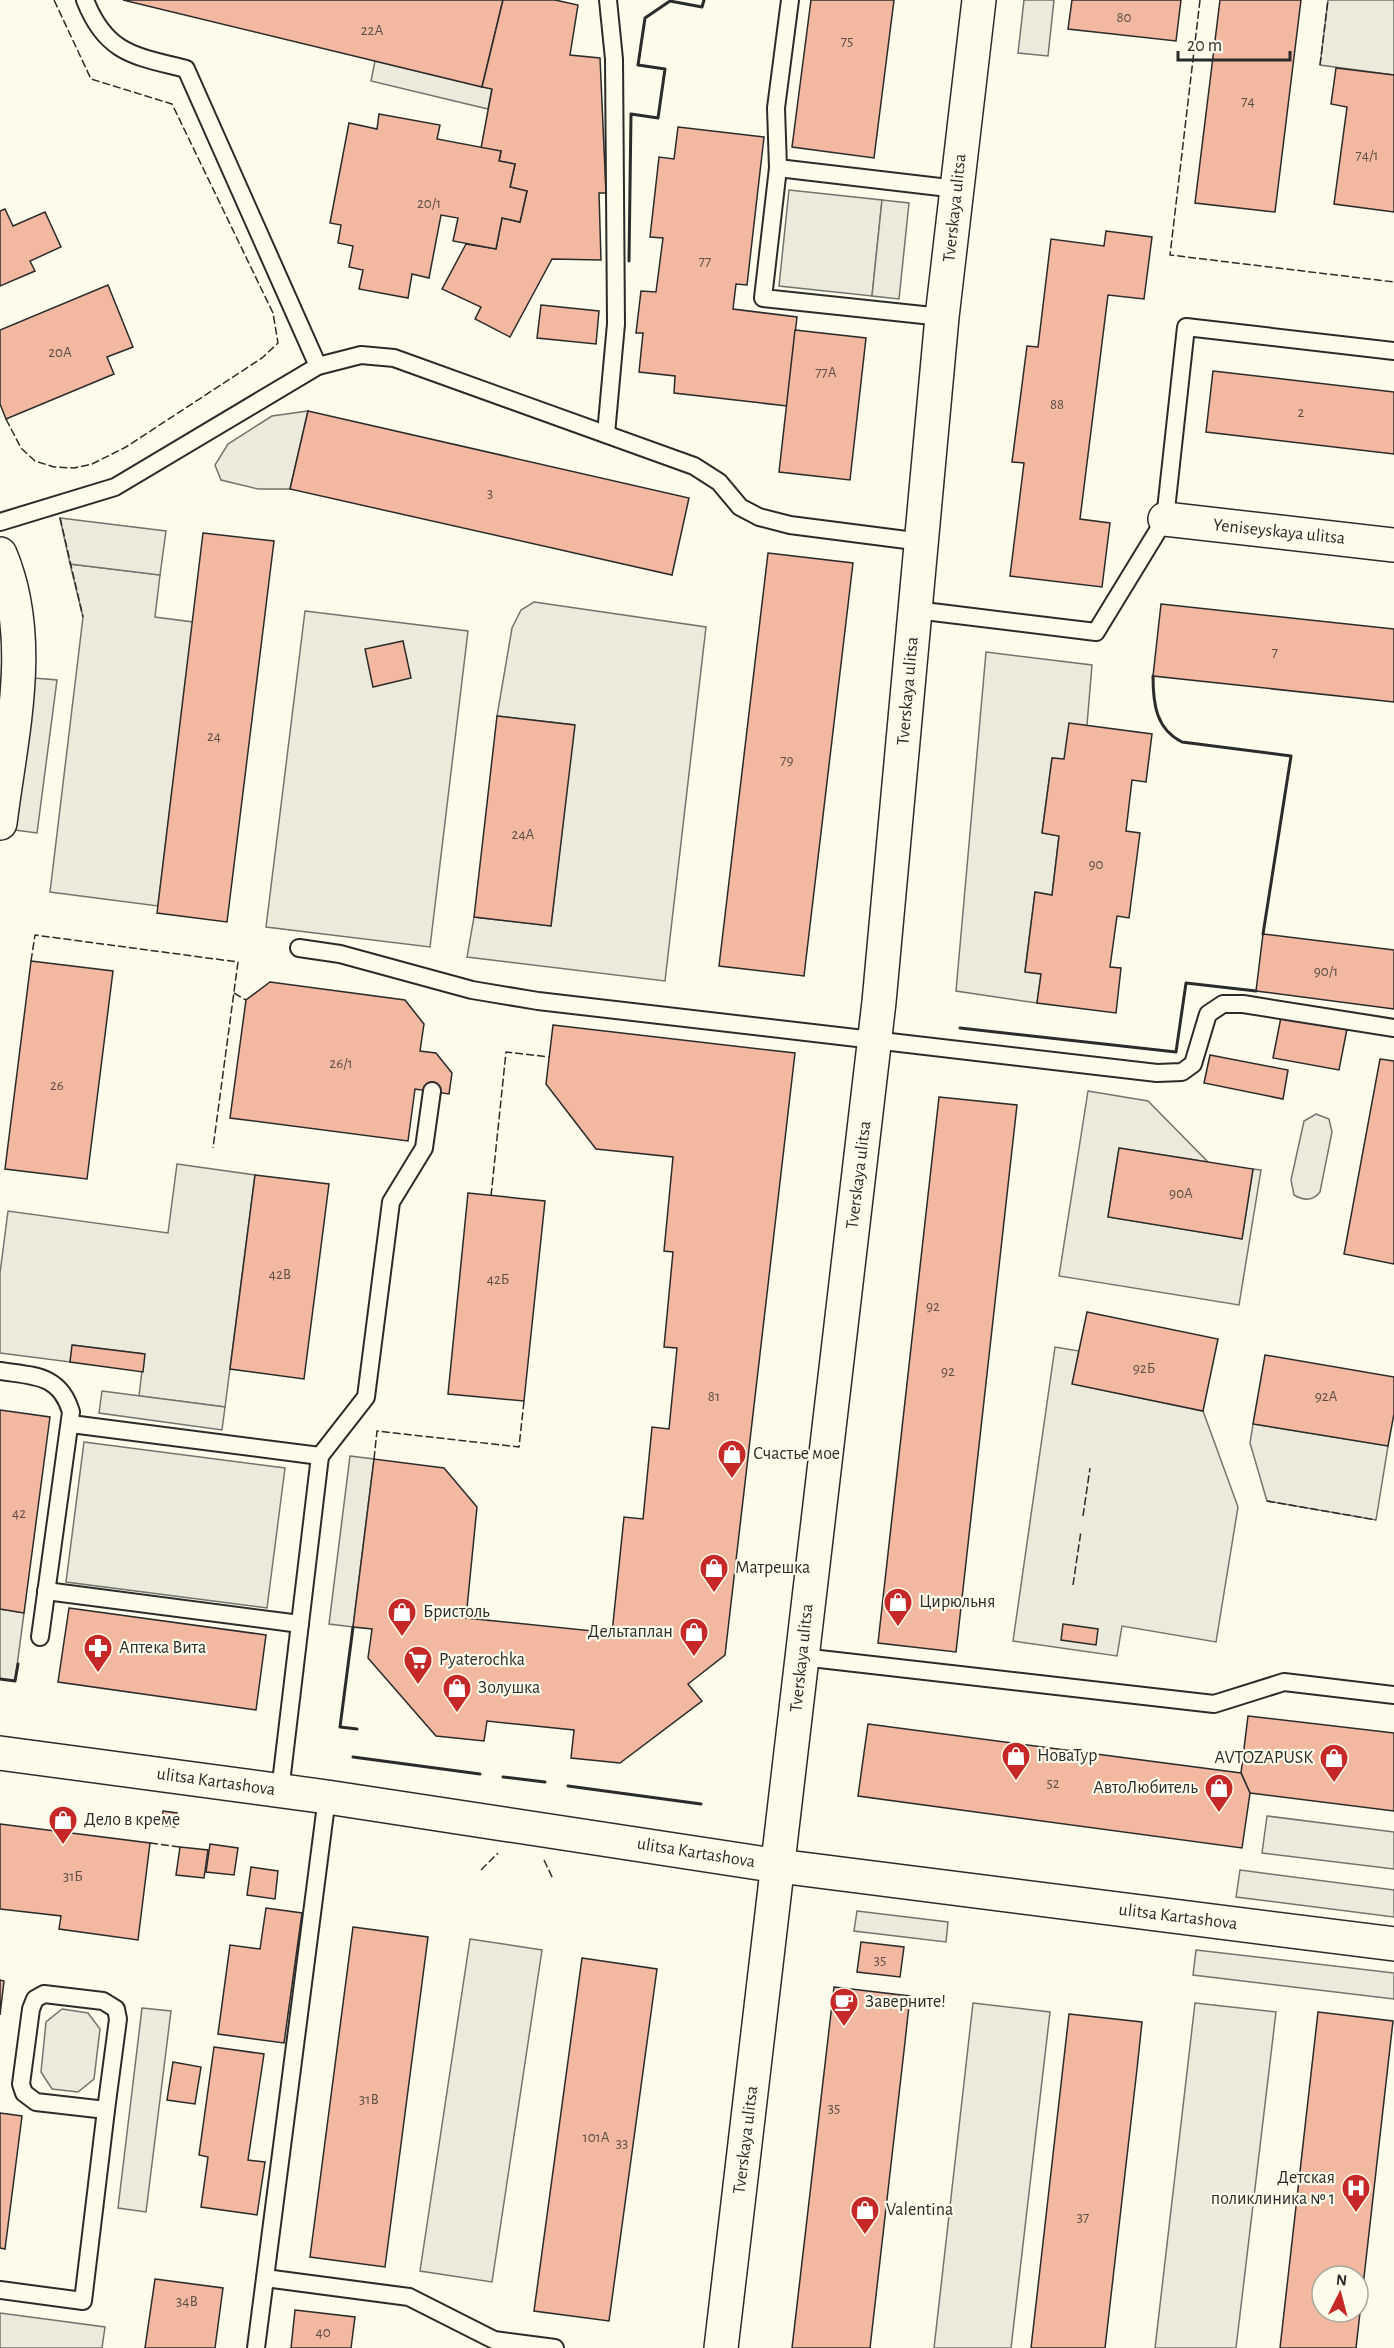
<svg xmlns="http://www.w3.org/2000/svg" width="1394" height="2348" viewBox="0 0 1394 2348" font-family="'Alegreya Sans',sans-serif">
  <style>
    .green { fill: #ecebdb; stroke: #74746e; stroke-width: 1.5 }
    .parking { fill: #eceadb; stroke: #74746e; stroke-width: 1.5 }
    .building { fill: #f2b8a0; stroke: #2b2b2b; stroke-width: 1.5; fill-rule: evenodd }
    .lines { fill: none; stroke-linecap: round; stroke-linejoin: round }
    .service-casing { stroke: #2b2b2b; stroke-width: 20 }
    .minor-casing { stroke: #2b2b2b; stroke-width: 36 }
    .service { stroke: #fdfbea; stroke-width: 16 }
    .minor { stroke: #fdfbea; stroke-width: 33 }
    .fence { stroke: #2b2b2b; stroke-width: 1.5; stroke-dasharray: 8 3; stroke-linecap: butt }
    .wall { stroke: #2b2b2b; stroke-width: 3 }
    .labels { text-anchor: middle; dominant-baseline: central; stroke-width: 4.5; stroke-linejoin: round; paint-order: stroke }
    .number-label { font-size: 15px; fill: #5d4e48 }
    .street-label { font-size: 18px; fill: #2b2b2b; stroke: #fdfbea }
    .poi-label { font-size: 18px; fill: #2b2b2b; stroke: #fdfbea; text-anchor: start }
  </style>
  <rect width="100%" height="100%" fill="#fdfbea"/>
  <g class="green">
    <path d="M1328,0H1394V75L1320,65Z"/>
    <path d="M789,190L882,200L872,296L779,286Z"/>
    <path d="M308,411L290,489H258L221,480L215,465L228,444L272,416Z"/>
    <path d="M70,564L160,575L155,617L193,622L158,906L50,892L83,617Z"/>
    <path d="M534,602L706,627L665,981L467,957L474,917L551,926L574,725L497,716L512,628L521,610Z"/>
    <path d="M305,611L468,631L430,947L266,927Z"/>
    <path d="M986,652L1092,665L1087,725L1064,759L1052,758L1042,833L1059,836L1052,895L1035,893L1025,971L1041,974L1037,1003L956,991Z"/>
    <path d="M1088,1091L1148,1101L1208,1162L1119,1148L1108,1217L1242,1239L1253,1169L1261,1170L1239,1305L1059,1276Z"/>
    <path d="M1316,1114L1329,1119L1332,1132L1320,1192C1313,1201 1304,1201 1294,1195L1291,1180L1304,1121Z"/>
    <path d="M177,1164L255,1175L225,1407L139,1396L144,1354L73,1345L70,1362L0,1353V1273L8,1211L168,1233Z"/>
    <path d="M1055,1347L1079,1351L1073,1384L1203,1411L1238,1507L1216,1642L1122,1626L1117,1656L1013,1641Z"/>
    <path d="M1253,1424L1388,1446L1376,1520L1267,1501L1250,1443Z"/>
    <path d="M84,1442L285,1468L267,1608L66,1582Z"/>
    <path d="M0,1609L24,1613L15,1681L0,1679Z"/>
    <path d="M1267,1816L1394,1832V1869L1262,1853Z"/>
    <path d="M470,1939L542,1950L492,2282L420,2271Z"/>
    <path d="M973,2003L1050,2012L1011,2348H934Z"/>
    <path d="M1195,2003L1276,2012L1236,2348H1155Z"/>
    <path d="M62,2009L88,2013L100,2029L94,2079L78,2092L52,2089L41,2072L46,2022Z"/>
    <path d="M0,2313L105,2327L102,2348H0Z"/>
  </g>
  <g class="parking">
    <path d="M1024,0H1054L1048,56L1018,53Z"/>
    <path d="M375,61L492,89L488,109L371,81Z"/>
    <path d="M882,200L909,203L899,299L872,296Z"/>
    <path d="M60,518L166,531L160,575L70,564Z"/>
    <path d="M34,678L57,680L37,833L15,830Z"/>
    <path d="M102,1391L225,1407L222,1430L99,1413Z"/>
    <path d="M350,1456L374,1459L353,1627L329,1624Z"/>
    <path d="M1240,1870L1394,1890V1917L1236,1897Z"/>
    <path d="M857,1911L948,1922L946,1942L854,1931Z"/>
    <path d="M1196,1950L1394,1973V1999L1193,1975Z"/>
    <path d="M142,2008L171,2011L146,2212L118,2208Z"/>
  </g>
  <g class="building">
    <path d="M123,0H503L482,87Z"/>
    <path d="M503,0H555L578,5L570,55L600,58L606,193H599L601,260L552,259L510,337L475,319L481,307L442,289L466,244L496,249L502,218L520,222L527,191L510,187L515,164L499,161L501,151L481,148L492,89L482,87Z"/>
    <path d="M811,0H894L874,158L792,147Z"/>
    <path d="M1072,0H1181L1176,41L1068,29Z"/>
    <path d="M1220,0H1301L1275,212L1195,203Z"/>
    <path d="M1336,68L1394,75V212L1334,204L1347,107L1331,104Z"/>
    <path d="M379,114L440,125L437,139L501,151L499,161L515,164L510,187L527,191L520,222L502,218L496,249L453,241L458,218L441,215L429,278L412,274L408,298L359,289L363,270L349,267L353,246L338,243L341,225L330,223L349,123L377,129Z"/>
    <path d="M678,127L764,137L747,285L736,284L733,309L797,317L787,406L674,393L675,376L639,372L643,333H636L641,291L656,292L663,238L650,237L659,157L674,159Z"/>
    <path d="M5,209L13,226L45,212L61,247L30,261L35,271L0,286V211Z"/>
    <path d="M1106,231L1152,237L1144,299L1108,295L1080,519L1110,523L1102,587L1010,576L1024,463L1012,462L1027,346L1038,347L1051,239L1104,246Z"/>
    <path d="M108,285L133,347L107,357L114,374L6,419L0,404V330Z"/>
    <path d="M541,305L599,311L596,344L537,338Z"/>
    <path d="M795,330L866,338L850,480L779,472Z"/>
    <path d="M1213,371L1394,392V454L1206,432Z"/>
    <path d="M308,411L689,498L672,575L290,489Z"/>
    <path d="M203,533L274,541L227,922L157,913Z"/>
    <path d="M768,553L853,563L804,976L719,966Z"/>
    <path d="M1161,604L1394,629V702L1153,676Z"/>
    <path d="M403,641L411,678L373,687L365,649Z"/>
    <path d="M497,716L575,725L551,926L474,917Z"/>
    <path d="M1069,723L1152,734L1146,782L1132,780L1126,831L1140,833L1129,918L1117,916L1110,967L1121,968L1116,1013L1037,1003L1041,974L1025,972L1035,892L1052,895L1059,836L1042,833L1052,758L1064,759Z"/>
    <path d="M1263,934L1394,950V1009L1256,991Z"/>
    <path d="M31,961L113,971L87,1179L5,1169Z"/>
    <path d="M270,982L405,1000L424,1024L420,1051L436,1053L452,1073L449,1094L415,1089L408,1141L230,1118L246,1000Z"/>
    <path d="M1281,1017L1347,1029L1339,1070L1273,1058Z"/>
    <path d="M553,1025L795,1053L725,1655L688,1684L702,1701L620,1763L571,1758L574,1730L487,1721L484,1741L436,1736L368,1658L372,1629L353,1627L374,1459L444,1468L477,1507L466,1618L612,1633L624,1517L643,1519L652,1427L669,1429L677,1348L664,1347L673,1252L664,1251L673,1157L596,1149L546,1084Z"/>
    <path d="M1210,1055L1288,1070L1283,1099L1204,1083Z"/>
    <path d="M1380,1059L1394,1061V1264L1344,1254Z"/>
    <path d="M939,1097L1017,1105L956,1652L878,1643Z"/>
    <path d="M1119,1148L1253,1169L1242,1239L1108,1217Z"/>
    <path d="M255,1175L329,1184L304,1379L230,1369Z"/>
    <path d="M468,1193L545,1201L524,1401L448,1394Z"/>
    <path d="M1087,1312L1218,1339L1203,1411L1072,1384Z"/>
    <path d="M72,1345L145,1354L143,1372L70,1362Z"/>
    <path d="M1265,1355L1394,1377V1414L1388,1446L1253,1424Z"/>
    <path d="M0,1410L50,1417L24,1613L0,1609Z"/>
    <path d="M69,1608L266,1635L256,1710L58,1682Z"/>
    <path d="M1063,1624L1098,1629L1096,1645L1061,1640Z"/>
    <path d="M1248,1716L1394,1733V1811L1250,1793L1241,1773Z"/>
    <path d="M868,1724L1241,1773L1250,1793L1242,1848L858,1796Z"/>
    <path d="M163,1811L177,1813L175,1827L161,1825Z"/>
    <path d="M0,1824L150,1843L138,1940L59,1929L61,1916L0,1909Z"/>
    <path d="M210,1844L238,1848L234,1875L206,1872Z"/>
    <path d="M180,1847L208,1850L204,1878L176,1875Z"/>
    <path d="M251,1867L278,1871L275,1899L247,1895Z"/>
    <path d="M266,1908L302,1913L284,2043L218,2034L230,1945L260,1949Z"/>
    <path d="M353,1927L428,1937L385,2267L310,2257Z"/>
    <path d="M861,1942L904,1947L900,1977L857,1972Z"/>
    <path d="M582,1958L657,1969L609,2321L534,2311Z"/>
    <path d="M0,1980L4,1981L0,2015Z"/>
    <path d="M834,1987L910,1996L905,2042L870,2348H792Z"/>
    <path d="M1318,2012L1393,2021L1356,2348H1280ZM1322,2276H1358V2312H1322Z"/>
    <path d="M1069,2014L1142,2022L1137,2069L1105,2348H1031Z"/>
    <path d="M214,2047L264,2054L248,2160L265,2162L257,2215L201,2207L208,2157L199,2155Z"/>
    <path d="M173,2062L201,2067L195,2104L167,2100Z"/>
    <path d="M0,2113L22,2116L5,2249L0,2248Z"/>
    <path d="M155,2279L223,2288L215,2348H145Z"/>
    <path d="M295,2310L355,2317L351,2348H291Z"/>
  </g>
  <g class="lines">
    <g class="service-casing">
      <g id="service">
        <path d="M85,0C106,54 135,56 186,69L318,366"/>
        <path d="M790,0L776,108L778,168L763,298L942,317"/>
        <path d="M778,168L957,189"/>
        <path d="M606,434L616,324L614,59L608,0"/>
        <path d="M0,522L115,487L318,366L361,355L394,358L694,466L719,482L740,507L759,517L790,525L922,542"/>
        <path d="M916,610L1096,632L1165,519L1186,327L1394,351"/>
        <path d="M299,948L340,954L472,990L538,1001L1157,1073L1182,1072L1193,1064L1208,1014L1223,1004H1243L1394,1028"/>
        <path d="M0,1371C33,1376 60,1374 71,1412L40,1637"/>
        <path d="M71,1424L320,1456L280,1791"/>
        <path d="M320,1456L366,1397L391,1202L424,1148L432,1091"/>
        <path d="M46,1591L300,1624"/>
        <path d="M802,1657L1214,1704L1284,1682L1394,1695"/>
        <path d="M44,1994L103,2001L116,2009L118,2019L106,2110L36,2102L24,2093L21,2084L31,2009L35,1999Z"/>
        <path d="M265,2278L409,2297L494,2340L555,2348"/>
        <path d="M0,2290L83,2301L106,2110"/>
        <path d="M256,2348L327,1797"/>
      </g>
    </g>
    <g class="minor-casing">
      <g id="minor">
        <path d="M1165,519L1394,545"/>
        <path d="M0,554C36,639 11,735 0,823"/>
        <path d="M0,1753L327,1797L779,1866L1394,1944"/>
        <path d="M721,2348L879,1002L942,317L979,0"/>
      </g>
    </g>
    <use href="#service" class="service"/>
    <use href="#minor" class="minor"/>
    <g class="fence">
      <path d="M1200,0L1170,255L1394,282"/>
      <path d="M1320,65L1328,0"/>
      <path d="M6,419L21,448L35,461L54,467L74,468L92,464L126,447L262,358L278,343L273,313L172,104L91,79L54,0"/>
      <path d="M60,518L83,617"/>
      <path d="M31,961L35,935L238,962L213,1148"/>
      <path d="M234,993L246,1000"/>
      <path d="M491,1196L506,1052L549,1057"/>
      <path d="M374,1459L377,1431L519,1447L524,1401"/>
      <path d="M1267,1501L1376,1520"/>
      <path d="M1083,1516L1090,1468"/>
      <path d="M1073,1585L1081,1531"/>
      <path d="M150,1843L180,1847"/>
      <path d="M544,1860L553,1879"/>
      <path d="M481,1870L498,1853"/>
    </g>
    <g class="wall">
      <path d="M629,261L631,114L658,118L665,69L638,65L645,18L670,1L702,7L704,0"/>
      <path d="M1153,676C1153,704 1156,729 1182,742L1291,756L1263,934"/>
      <path d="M960,1028L1176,1052L1186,983L1256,991"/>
      <path d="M353,1627L340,1727L357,1729"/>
      <path d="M0,1679L15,1681L18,1664"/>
      <path d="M353,1757L480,1774"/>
      <path d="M503,1777L545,1782"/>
      <path d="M568,1786L701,1804"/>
    </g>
  </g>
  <defs>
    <g id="shop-pin" transform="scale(1.5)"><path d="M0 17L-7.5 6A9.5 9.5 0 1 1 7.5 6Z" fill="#c62828" stroke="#fdfbea"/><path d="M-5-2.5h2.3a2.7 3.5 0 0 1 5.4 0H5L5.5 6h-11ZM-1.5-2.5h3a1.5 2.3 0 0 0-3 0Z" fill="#fff"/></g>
    <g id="pharmacy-pin" transform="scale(1.5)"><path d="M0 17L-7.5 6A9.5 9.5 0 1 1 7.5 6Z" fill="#c62828" stroke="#fdfbea"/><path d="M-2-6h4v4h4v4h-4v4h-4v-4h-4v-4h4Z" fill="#fff"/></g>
    <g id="supermarket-pin" transform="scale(1.5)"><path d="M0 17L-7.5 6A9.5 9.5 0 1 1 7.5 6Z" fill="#c62828" stroke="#fdfbea"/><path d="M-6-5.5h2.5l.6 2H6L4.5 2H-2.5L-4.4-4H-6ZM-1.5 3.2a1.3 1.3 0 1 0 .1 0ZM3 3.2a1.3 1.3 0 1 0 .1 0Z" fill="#fff"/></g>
    <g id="cafe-pin" transform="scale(1.5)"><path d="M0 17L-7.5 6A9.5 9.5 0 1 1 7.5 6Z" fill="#c62828" stroke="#fdfbea"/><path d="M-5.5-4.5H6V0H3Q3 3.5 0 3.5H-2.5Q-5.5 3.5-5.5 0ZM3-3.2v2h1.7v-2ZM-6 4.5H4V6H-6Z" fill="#fff"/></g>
    <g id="hospital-pin" transform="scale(1.5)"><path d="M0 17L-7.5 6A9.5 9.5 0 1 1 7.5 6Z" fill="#c62828" stroke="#fdfbea"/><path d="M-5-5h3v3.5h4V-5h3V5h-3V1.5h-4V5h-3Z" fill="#fff"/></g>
  </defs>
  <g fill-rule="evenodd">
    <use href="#shop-pin" x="732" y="1454"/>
    <use href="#shop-pin" x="714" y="1568"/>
    <use href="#shop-pin" x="898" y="1602"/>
    <use href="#shop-pin" x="402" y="1612"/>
    <use href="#shop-pin" x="694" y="1632"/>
    <use href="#pharmacy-pin" x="98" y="1648"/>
    <use href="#supermarket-pin" x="418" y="1660"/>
    <use href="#shop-pin" x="457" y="1688"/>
    <use href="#shop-pin" x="1016" y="1756"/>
    <use href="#shop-pin" x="1334" y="1758"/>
    <use href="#shop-pin" x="1219" y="1788"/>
    <use href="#shop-pin" x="63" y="1820"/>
    <use href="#cafe-pin" x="844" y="2002"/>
    <use href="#hospital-pin" x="1356" y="2188"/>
    <use href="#shop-pin" x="865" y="2210"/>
  </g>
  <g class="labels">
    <g class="number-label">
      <text x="1124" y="17">80</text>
      <text x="372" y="30">22А</text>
      <text x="847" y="41">75</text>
      <text x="1248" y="101">74</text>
      <text x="1367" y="155">74/1</text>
      <text x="429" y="203">20/1</text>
      <text x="705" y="261">77</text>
      <text x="60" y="352">20А</text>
      <text x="826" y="372">77А</text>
      <text x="1057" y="404">88</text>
      <text x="1301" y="412">2</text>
      <text x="490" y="493">3</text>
      <text x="1275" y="652">7</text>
      <text x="214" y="736">24</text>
      <text x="787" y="760">79</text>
      <text x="523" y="834">24А</text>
      <text x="1096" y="864">90</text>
      <text x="1326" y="971">90/1</text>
      <text x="341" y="1063">26/1</text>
      <text x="57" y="1085">26</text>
      <text x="1181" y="1193">90А</text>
      <text x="280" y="1274">42В</text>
      <text x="498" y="1279">42Б</text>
      <text x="933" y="1306">92</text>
      <text x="1144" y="1368">92Б</text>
      <text x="948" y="1371">92</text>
      <text x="714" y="1396">81</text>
      <text x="1326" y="1396">92А</text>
      <text x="19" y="1513">42</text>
      <text x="1053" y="1783">52</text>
      <text x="73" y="1876">31Б</text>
      <text x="880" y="1960">35</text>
      <text x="369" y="2099">31В</text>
      <text x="834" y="2108">35</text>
      <text x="596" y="2137">101А</text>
      <text x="622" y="2143">33</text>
      <text x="1083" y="2217">37</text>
      <text x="187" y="2301">34В</text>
      <text x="323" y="2332">40</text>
    </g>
    <g class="street-label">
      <text transform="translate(955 208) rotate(-84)">Tverskaya ulitsa</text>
      <text transform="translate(1279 532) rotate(6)">Yeniseyskaya ulitsa</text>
      <text transform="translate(908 691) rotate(-85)">Tverskaya ulitsa</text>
      <text transform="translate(859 1175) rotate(-83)">Tverskaya ulitsa</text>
      <text transform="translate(802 1658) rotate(-84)">Tverskaya ulitsa</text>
      <text transform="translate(216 1782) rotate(8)">ulitsa Kartashova</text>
      <text transform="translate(696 1853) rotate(9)">ulitsa Kartashova</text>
      <text transform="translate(1178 1917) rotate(7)">ulitsa Kartashova</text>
      <text transform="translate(746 2140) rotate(-83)">Tverskaya ulitsa</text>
    </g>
    <g class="poi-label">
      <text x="753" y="1454">Счастье мое</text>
      <text x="735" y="1568">Матрешка</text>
      <text x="919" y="1602">Цирюльня</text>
      <text x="423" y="1612">Бристоль</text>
      <text x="673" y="1632" text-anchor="end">Дельтаплан</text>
      <text x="119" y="1648">Аптека Вита</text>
      <text x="439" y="1660">Pyaterochka</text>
      <text x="478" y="1688">Золушка</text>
      <text x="1037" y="1756">НоваТур</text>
      <text x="1313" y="1758" text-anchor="end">AVTOZAPUSK</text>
      <text x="1198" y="1788" text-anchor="end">АвтоЛюбитель</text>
      <text x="84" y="1820">Дело в креме</text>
      <text x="865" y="2002">Заверните!</text>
      <text x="1335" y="2178" text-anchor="end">Детская<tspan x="1335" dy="21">поликлиника № 1</tspan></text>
      <text x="886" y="2210">Valentina</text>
    </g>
  </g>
  <g transform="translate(1340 2294) rotate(6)"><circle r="28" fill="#fdfbea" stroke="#a9a89e" stroke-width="1.5"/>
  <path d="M0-4.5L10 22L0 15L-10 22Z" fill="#c62828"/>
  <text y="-9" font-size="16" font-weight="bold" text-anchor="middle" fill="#2b2b2b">N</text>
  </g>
  <path d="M1178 51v9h112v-9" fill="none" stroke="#2b2b2b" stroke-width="3"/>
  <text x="1187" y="51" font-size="18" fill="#2b2b2b" stroke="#fdfbea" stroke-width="4.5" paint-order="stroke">20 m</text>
</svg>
